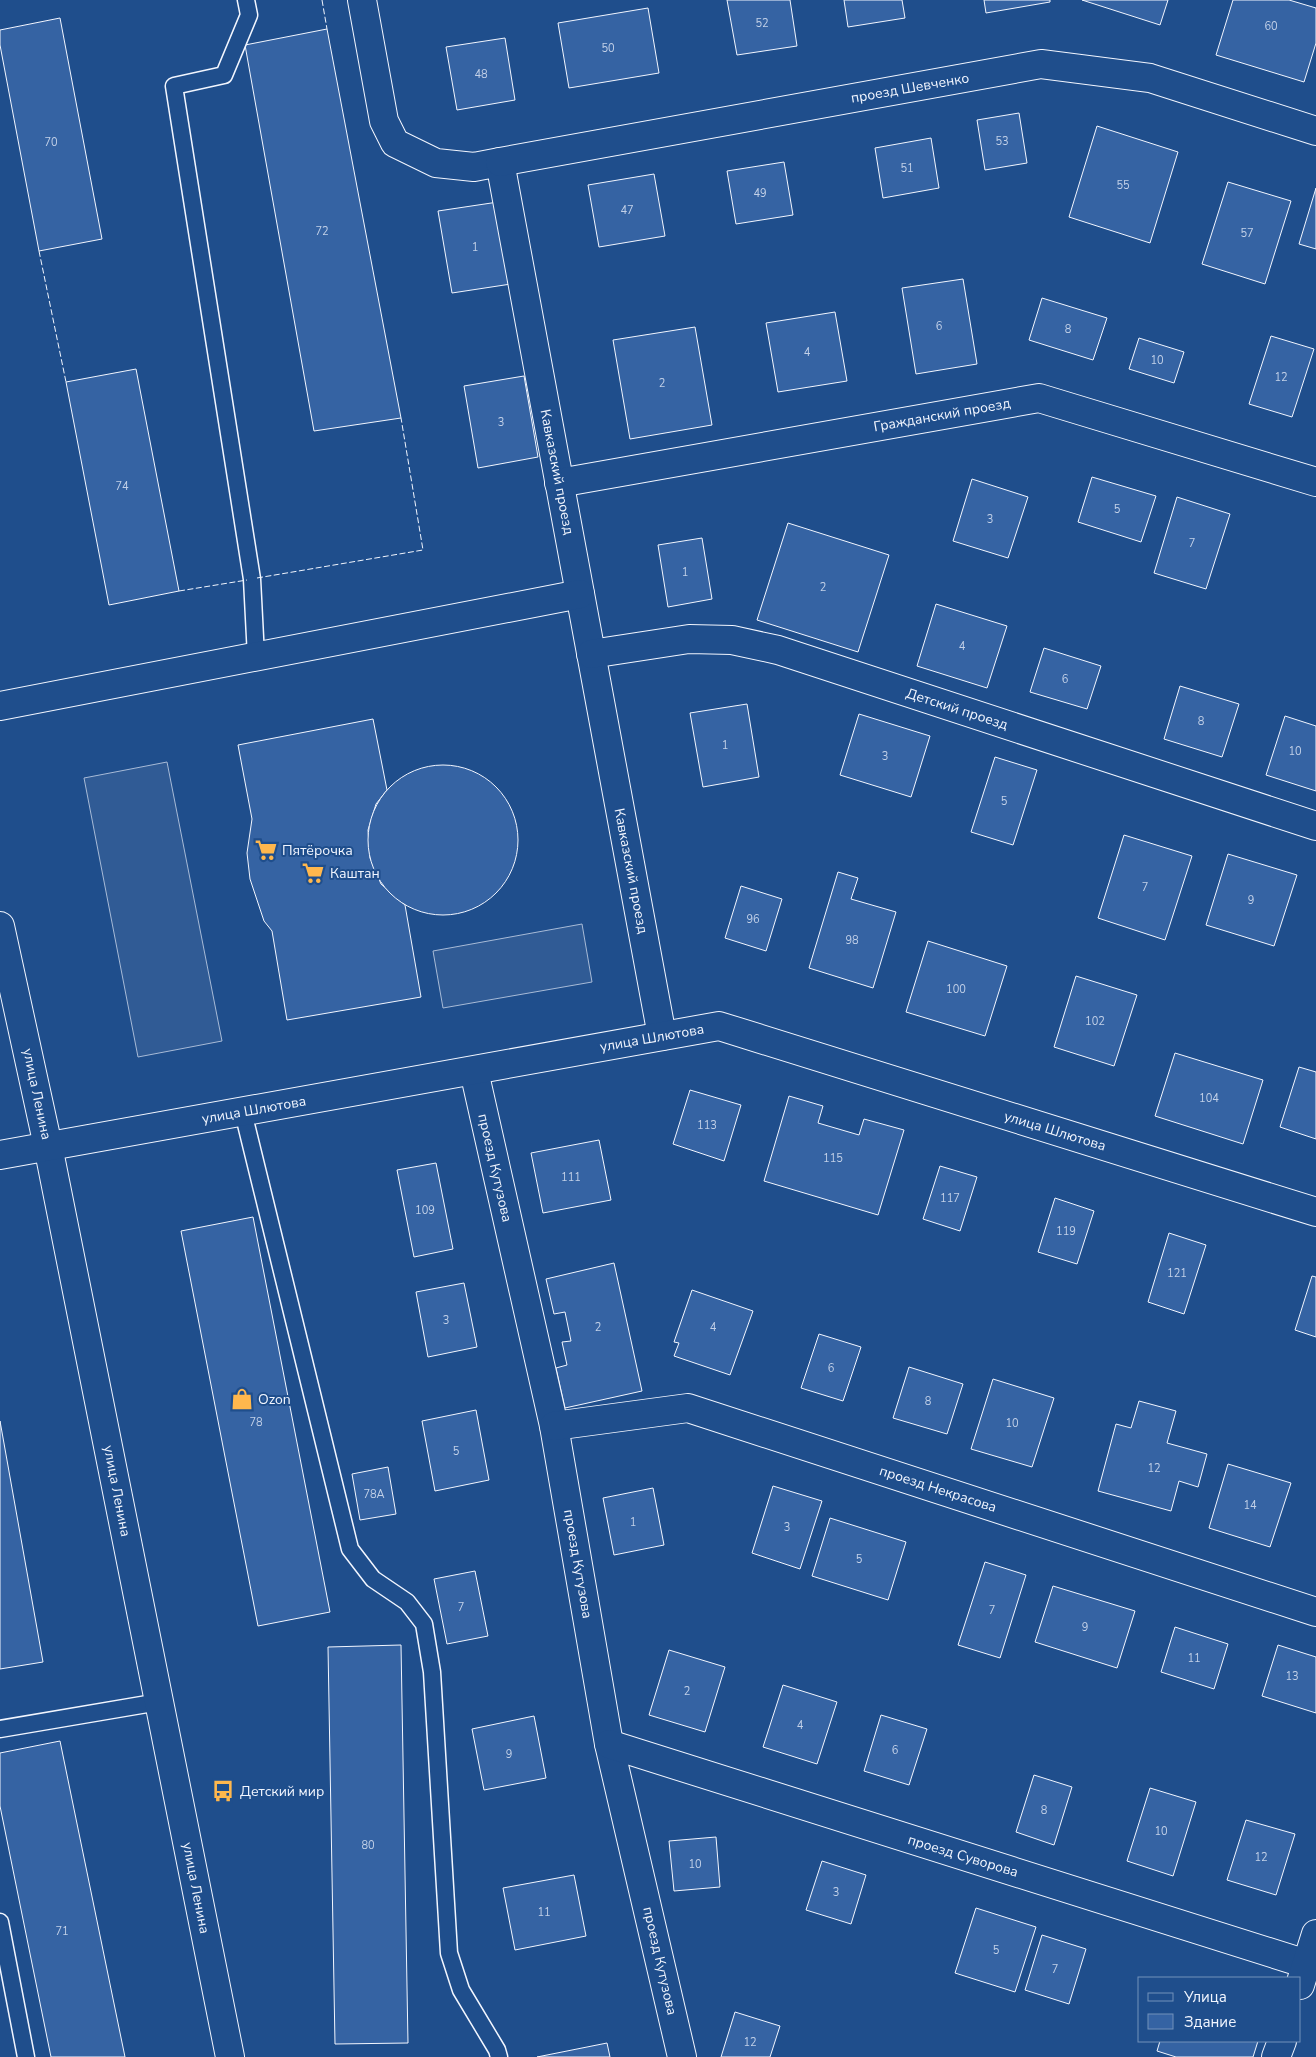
<svg xmlns="http://www.w3.org/2000/svg" width="1316" height="2057" viewBox="0 0 1316 2057" font-family="'Nunito Sans',sans-serif">
  <style>
    .parking { fill: #305b95; stroke: #a8bbd7 }
    .building { fill: #3563a3; stroke: #f2f6ff }
    .lines { fill: none; stroke-linecap: round; stroke-linejoin: round }
    .service-casing { stroke: #f2f6ff; stroke-width: 19 }
    .minor-casing { stroke: #f2f6ff; stroke-width: 30 }
    .secondary-casing { stroke: #f2f6ff; stroke-width: 30 }
    .service { stroke: #1f4e8c; stroke-width: 16 }
    .minor { stroke: #1f4e8c; stroke-width: 28 }
    .secondary { stroke: #1f4e8c; stroke-width: 28 }
    .fence { stroke: #f2f6ff; stroke-width: 1; stroke-dasharray: 6 2.5; stroke-linecap: butt }
    .labels { text-anchor: middle; dominant-baseline: central; stroke-width: 4; stroke-linejoin: round; paint-order: stroke }
    .number-label { font-size: 11px; fill: #c3d1e8 }
    .street-label { font-size: 14px; fill: #f2f6ff; stroke: #1f4e8c }
    .poi-label { font-size: 14px; fill: #f2f6ff; stroke: #1f4e8c; text-anchor: start }
  </style>
  <rect width="100%" height="100%" fill="#1f4e8c"/>
  <g class="parking">
    <path d="M167,762L222,1041L138,1057L84,778Z"/>
    <path d="M582,924L592,982L443,1008L433,951Z"/>
  </g>
  <g class="building">
    <path d="M727,0H790L797,46L737,55Z"/>
    <path d="M844,0H902L905,18L848,27Z"/>
    <path d="M984,0H1050V2L986,13Z"/>
    <path d="M1082,0H1168L1160,25Z"/>
    <path d="M1233,0H1289L1316,8V43L1304,82L1216,55Z"/>
    <path d="M648,8L659,73L569,88L558,23Z"/>
    <path d="M60,18L102,239L39,251L0,45V30Z"/>
    <path d="M327,29L401,418L314,431L245,45Z"/>
    <path d="M505,38L515,100L457,110L446,47Z"/>
    <path d="M1019,113L1027,163L985,170L977,120Z"/>
    <path d="M1097,126L1178,152L1150,243L1069,217Z"/>
    <path d="M931,138L939,188L883,198L875,148Z"/>
    <path d="M784,162L793,215L736,224L727,171Z"/>
    <path d="M654,174L665,236L599,247L588,185Z"/>
    <path d="M1228,182L1291,201L1265,284L1202,264Z"/>
    <path d="M1316,188V249L1299,244Z"/>
    <path d="M498,202L511,284L452,293L438,211Z"/>
    <path d="M963,279L977,364L916,374L902,288Z"/>
    <path d="M1042,298L1107,318L1093,360L1029,340Z"/>
    <path d="M835,312L847,381L778,392L766,323Z"/>
    <path d="M695,327L712,425L630,439L613,340Z"/>
    <path d="M1271,336L1314,349L1292,417L1249,404Z"/>
    <path d="M1139,338L1184,352L1174,383L1129,369Z"/>
    <path d="M136,369L179,591L109,605L66,382Z"/>
    <path d="M524,376L538,457L478,468L464,386Z"/>
    <path d="M1092,477L1156,496L1141,542L1078,522Z"/>
    <path d="M972,479L1028,497L1008,558L953,541Z"/>
    <path d="M1177,497L1230,514L1206,589L1154,573Z"/>
    <path d="M788,523L889,555L858,652L757,620Z"/>
    <path d="M702,538L712,599L668,607L658,545Z"/>
    <path d="M936,604L1007,626L987,688L917,666Z"/>
    <path d="M1044,648L1101,666L1087,709L1030,692Z"/>
    <path d="M1180,686L1239,704L1222,757L1164,739Z"/>
    <path d="M747,704L759,777L703,787L690,713Z"/>
    <path d="M859,714L930,736L911,797L840,775Z"/>
    <path d="M1285,716L1316,726V791L1266,775Z"/>
    <path d="M373,719L387,790L376,804L368,830L370,858L381,884L405,905L421,997L287,1020L272,931L264,921L250,879L247,853L252,819L238,745Z"/>
    <path d="M995,757L1037,770L1013,845L971,832Z"/>
    <circle cx="443" cy="840" r="75"/>
    <path d="M1124,835L1192,856L1165,940L1098,918Z"/>
    <path d="M1228,854L1297,875L1274,946L1206,925Z"/>
    <path d="M838,872L858,878L851,899L896,912L873,988L809,968Z"/>
    <path d="M741,886L782,899L766,951L725,938Z"/>
    <path d="M928,941L1007,966L985,1036L906,1012Z"/>
    <path d="M1076,976L1137,995L1114,1066L1054,1047Z"/>
    <path d="M1175,1053L1263,1080L1243,1144L1155,1116Z"/>
    <path d="M1299,1067L1316,1072V1139L1280,1127Z"/>
    <path d="M690,1090L741,1105L724,1161L673,1144Z"/>
    <path d="M789,1096L823,1106L818,1123L859,1135L864,1119L904,1130L878,1215L764,1181Z"/>
    <path d="M599,1140L611,1200L543,1213L531,1153Z"/>
    <path d="M436,1163L453,1249L414,1257L397,1170Z"/>
    <path d="M940,1166L977,1177L960,1231L923,1219Z"/>
    <path d="M1055,1198L1094,1211L1077,1264L1038,1252Z"/>
    <path d="M253,1217L330,1612L258,1626L181,1231Z"/>
    <path d="M1169,1233L1206,1245L1184,1314L1148,1302Z"/>
    <path d="M614,1263L642,1391L565,1408L556,1368L567,1365L562,1342L571,1341L565,1312L554,1314L546,1279Z"/>
    <path d="M1312,1276L1316,1277V1337L1295,1330Z"/>
    <path d="M464,1283L477,1347L428,1357L416,1292Z"/>
    <path d="M692,1290L753,1311L730,1375L674,1356L679,1343L674,1342Z"/>
    <path d="M819,1334L861,1347L843,1401L801,1388Z"/>
    <path d="M909,1367L963,1384L947,1434L893,1418Z"/>
    <path d="M993,1379L1054,1398L1032,1467L971,1449Z"/>
    <path d="M1139,1401L1176,1411L1167,1443L1207,1454L1198,1487L1179,1481L1171,1511L1098,1491L1116,1424L1131,1428Z"/>
    <path d="M476,1410L489,1480L435,1491L422,1421Z"/>
    <path d="M0,1421L43,1662L0,1669Z"/>
    <path d="M1228,1464L1291,1483L1270,1547L1209,1528Z"/>
    <path d="M388,1467L396,1514L360,1520L352,1474Z"/>
    <path d="M773,1486L822,1501L800,1569L752,1553Z"/>
    <path d="M653,1488L664,1545L614,1555L603,1498Z"/>
    <path d="M830,1518L906,1542L888,1600L812,1576Z"/>
    <path d="M985,1562L1026,1575L1000,1658L958,1645Z"/>
    <path d="M475,1571L488,1636L447,1644L434,1579Z"/>
    <path d="M1053,1586L1135,1611L1117,1668L1035,1642Z"/>
    <path d="M1175,1627L1228,1644L1214,1689L1161,1672Z"/>
    <path d="M401,1645L408,2043L335,2044L328,1647Z"/>
    <path d="M1278,1645L1316,1657V1713L1262,1696Z"/>
    <path d="M669,1650L725,1667L705,1732L649,1715Z"/>
    <path d="M783,1685L837,1702L817,1764L763,1747Z"/>
    <path d="M881,1715L927,1729L909,1785L864,1771Z"/>
    <path d="M534,1716L546,1778L484,1790L472,1729Z"/>
    <path d="M60,1741L125,2057H51L0,1806V1753Z"/>
    <path d="M1034,1775L1072,1787L1054,1845L1016,1832Z"/>
    <path d="M1150,1788L1196,1802L1173,1876L1127,1861Z"/>
    <path d="M1246,1820L1295,1834L1276,1895L1227,1880Z"/>
    <path d="M716,1837L720,1887L674,1891L669,1841Z"/>
    <path d="M822,1861L866,1875L851,1924L806,1910Z"/>
    <path d="M574,1875L586,1936L515,1950L503,1888Z"/>
    <path d="M976,1908L1036,1927L1015,1992L955,1973Z"/>
    <path d="M1042,1935L1086,1949L1069,2004L1025,1990Z"/>
    <path d="M735,2012L780,2026L770,2057H721Z"/>
    <path d="M1160,2041H1258L1253,2057H1176L1157,2051Z"/>
    <path d="M607,2043L610,2057H537Z"/>
  </g>
  <g class="lines">
    <g class="service-casing">
      <g id="service">
        <path d="M246,0L249,15L224,75L174,86L252,579L256,657"/>
        <path d="M243,1112L350,1549L373,1579L407,1602L424,1624L432,1672L449,1953L461,1990L497,2050L499,2057"/>
        <path d="M0,1729L159,1702"/>
        <path d="M0,1922L26,2057"/>
      </g>
    </g>
    <g class="minor-casing">
      <g id="minor">
        <path d="M362,0L384,121L395,143L436,163L474,167L500,162L662,1036"/>
        <path d="M500,162L1041,64L1150,78L1316,131"/>
        <path d="M559,483L1039,398L1316,482"/>
        <path d="M591,654L689,639L732,640L778,650L1316,826"/>
        <path d="M0,706L580,594"/>
        <path d="M474,1071L554,1426L609,1744L682,2057"/>
        <path d="M554,1426L688,1408L1316,1612"/>
        <path d="M609,1744L1316,1967"/>
        <path d="M1300,1985L1316,1934"/>
        <path d="M1276,2057L1282,2041"/>
      </g>
    </g>
    <g class="secondary-casing">
      <g id="secondary">
        <path d="M0,926L48,1146L230,2057"/>
        <path d="M0,1155L719,1026L1316,1212"/>
      </g>
    </g>
    <use href="#service" class="service"/>
    <use href="#minor" class="minor"/>
    <use href="#secondary" class="secondary"/>
    <g class="fence">
      <path d="M322,0L327,29"/>
      <path d="M39,251L66,382"/>
      <path d="M257,578L423,550L401,418"/>
      <path d="M179,591L247,580"/>
    </g>
  </g>
  <defs>
    <g id="supermarket-bare" transform="scale(1.725)"><path d="M-6-5.5h2.5l.6 2H6L4.5 2H-2.5L-4.4-4H-6ZM-1.5 3.2a1.3 1.3 0 1 0 .1 0ZM3 3.2a1.3 1.3 0 1 0 .1 0Z" fill="#ffb74d" stroke="#1f4e8c" stroke-width="2.5" paint-order="stroke"/></g>
    <g id="shop-bare" transform="scale(1.725)"><path d="M-5-2.5h2.3a2.7 3.5 0 0 1 5.4 0H5L5.5 6h-11ZM-1.5-2.5h3a1.5 2.3 0 0 0-3 0Z" fill="#ffb74d" stroke="#1f4e8c" stroke-width="2.5" paint-order="stroke"/></g>
    <g id="bus-bare" transform="scale(1.725)"><path d="M-5-6H5V4H4V6H2V4H-2V6H-4V4H-5ZM-3.5-4V0h7V-4ZM-3.5 1.2v1.5H-2V1.2ZM2 1.2v1.5H3.5V1.2Z" fill="#ffb74d" stroke="#1f4e8c" stroke-width="2.5" paint-order="stroke"/></g>
  </defs>
  <g fill-rule="evenodd">
    <use href="#supermarket-bare" x="266" y="850"/>
    <use href="#supermarket-bare" x="313" y="873"/>
    <use href="#shop-bare" x="242" y="1399"/>
    <use href="#bus-bare" x="223" y="1791"/>
  </g>
  <g class="labels">
    <g class="number-label">
      <text x="762" y="23">52</text>
      <text x="1271" y="26">60</text>
      <text x="608" y="48">50</text>
      <text x="481" y="74">48</text>
      <text x="1002" y="141">53</text>
      <text x="51" y="142">70</text>
      <text x="907" y="168">51</text>
      <text x="1123" y="185">55</text>
      <text x="760" y="193">49</text>
      <text x="627" y="210">47</text>
      <text x="322" y="231">72</text>
      <text x="1247" y="233">57</text>
      <text x="475" y="247">1</text>
      <text x="939" y="326">6</text>
      <text x="1068" y="329">8</text>
      <text x="807" y="352">4</text>
      <text x="1157" y="360">10</text>
      <text x="1281" y="377">12</text>
      <text x="662" y="383">2</text>
      <text x="501" y="422">3</text>
      <text x="122" y="486">74</text>
      <text x="1117" y="509">5</text>
      <text x="990" y="519">3</text>
      <text x="1192" y="543">7</text>
      <text x="685" y="572">1</text>
      <text x="823" y="587">2</text>
      <text x="962" y="646">4</text>
      <text x="1065" y="679">6</text>
      <text x="1201" y="721">8</text>
      <text x="725" y="745">1</text>
      <text x="1295" y="751">10</text>
      <text x="885" y="756">3</text>
      <text x="1004" y="801">5</text>
      <text x="1145" y="887">7</text>
      <text x="1251" y="900">9</text>
      <text x="753" y="919">96</text>
      <text x="852" y="940">98</text>
      <text x="956" y="989">100</text>
      <text x="1095" y="1021">102</text>
      <text x="1209" y="1098">104</text>
      <text x="707" y="1125">113</text>
      <text x="833" y="1158">115</text>
      <text x="571" y="1177">111</text>
      <text x="950" y="1198">117</text>
      <text x="425" y="1210">109</text>
      <text x="1066" y="1231">119</text>
      <text x="1177" y="1273">121</text>
      <text x="446" y="1320">3</text>
      <text x="598" y="1327">2</text>
      <text x="713" y="1327">4</text>
      <text x="831" y="1368">6</text>
      <text x="928" y="1401">8</text>
      <text x="256" y="1422">78</text>
      <text x="1012" y="1423">10</text>
      <text x="456" y="1451">5</text>
      <text x="1154" y="1468">12</text>
      <text x="374" y="1494">78А</text>
      <text x="1250" y="1505">14</text>
      <text x="633" y="1522">1</text>
      <text x="787" y="1527">3</text>
      <text x="859" y="1559">5</text>
      <text x="461" y="1607">7</text>
      <text x="992" y="1610">7</text>
      <text x="1085" y="1627">9</text>
      <text x="1194" y="1658">11</text>
      <text x="1292" y="1676">13</text>
      <text x="687" y="1691">2</text>
      <text x="800" y="1725">4</text>
      <text x="895" y="1750">6</text>
      <text x="509" y="1754">9</text>
      <text x="1044" y="1810">8</text>
      <text x="1161" y="1831">10</text>
      <text x="368" y="1845">80</text>
      <text x="1261" y="1857">12</text>
      <text x="695" y="1864">10</text>
      <text x="836" y="1892">3</text>
      <text x="544" y="1912">11</text>
      <text x="62" y="1931">71</text>
      <text x="996" y="1950">5</text>
      <text x="1055" y="1969">7</text>
      <text x="750" y="2042">12</text>
    </g>
    <g class="street-label">
      <text transform="translate(910 88) rotate(-10)">проезд Шевченко</text>
      <text transform="translate(942 415) rotate(-10)">Гражданский проезд</text>
      <text transform="translate(557 472) rotate(79)">Кавказский проезд</text>
      <text transform="translate(957 709) rotate(18)">Детский проезд</text>
      <text transform="translate(631 871) rotate(79)">Кавказский проезд</text>
      <text transform="translate(652 1038) rotate(-10)">улица Шлютова</text>
      <text transform="translate(37 1094) rotate(78)">улица Ленина</text>
      <text transform="translate(254 1110) rotate(-10)">улица Шлютова</text>
      <text transform="translate(1055 1131) rotate(17)">улица Шлютова</text>
      <text transform="translate(495 1168) rotate(77)">проезд Кутузова</text>
      <text transform="translate(938 1489) rotate(18)">проезд Некрасова</text>
      <text transform="translate(117 1491) rotate(79)">улица Ленина</text>
      <text transform="translate(578 1564) rotate(80)">проезд Кутузова</text>
      <text transform="translate(963 1856) rotate(17)">проезд Суворова</text>
      <text transform="translate(196 1888) rotate(79)">улица Ленина</text>
      <text transform="translate(660 1961) rotate(77)">проезд Кутузова</text>
    </g>
    <g class="poi-label">
      <text x="282" y="850">Пятёрочка</text>
      <text x="330" y="873">Каштан</text>
      <text x="258" y="1399">Ozon</text>
      <text x="240" y="1791">Детский мир</text>
    </g>
  </g>
  <rect x="1138" y="1977" width="162" height="65" fill="#1f4e8c" stroke="#7391ba"/>
  <rect x="1148" y="1993" width="25" height="8" fill="#1f4e8c" stroke="#7391ba"/>
  <text x="1184" y="2002" font-size="15" fill="#f2f6ff">Улица</text>
  <rect x="1148" y="2014" width="25" height="15" fill="#3563a3" stroke="#7391ba"/>
  <text x="1184" y="2027" font-size="15" fill="#f2f6ff">Здание</text>
</svg>
